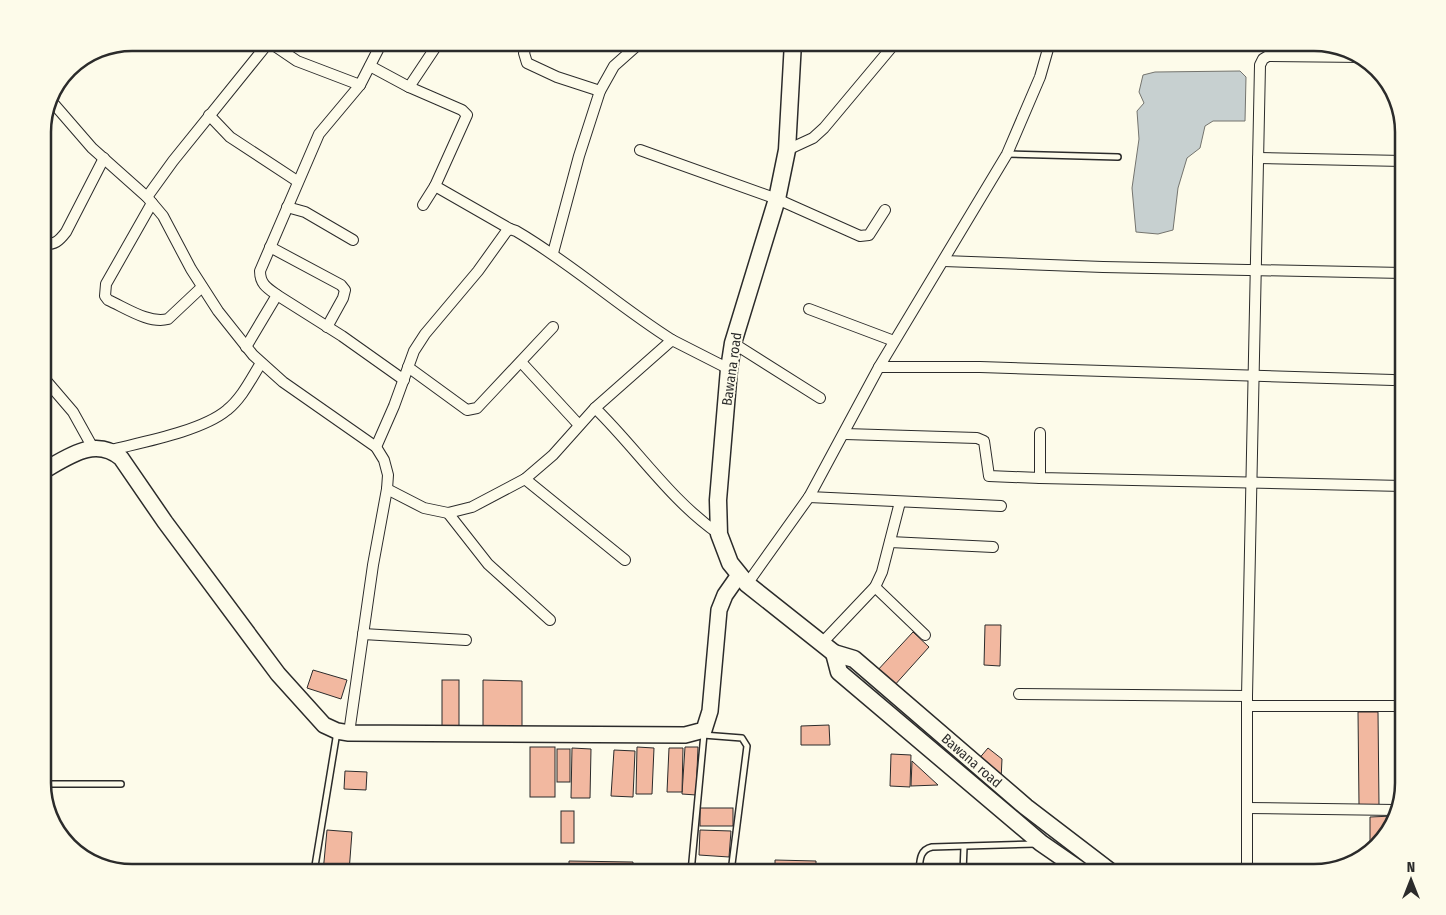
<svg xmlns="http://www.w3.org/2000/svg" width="1446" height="915" viewBox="0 0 1446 915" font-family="'Fira Sans Condensed',sans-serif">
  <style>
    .water { fill: #c7d0d0; stroke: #74746e }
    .building { fill: #f2b8a0; stroke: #2b2b2b }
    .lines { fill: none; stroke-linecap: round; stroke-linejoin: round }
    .lane-casing { stroke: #2b2b2b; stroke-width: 8 }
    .street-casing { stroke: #2b2b2b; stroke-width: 12 }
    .secondary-casing { stroke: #2b2b2b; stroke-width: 18 }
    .primary-casing { stroke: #2b2b2b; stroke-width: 19 }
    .lane { stroke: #fdfbea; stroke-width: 5 }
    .street { stroke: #fdfbea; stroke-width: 10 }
    .secondary { stroke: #fdfbea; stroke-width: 15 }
    .primary { stroke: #fdfbea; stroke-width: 16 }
    .labels { text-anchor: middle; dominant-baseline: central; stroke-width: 4; stroke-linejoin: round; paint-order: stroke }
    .street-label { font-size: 14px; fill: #2b2b2b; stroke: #fdfbea }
    .rim { fill: none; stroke: #2b2b2b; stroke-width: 2.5 }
  </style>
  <rect width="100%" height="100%" fill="#fdfbea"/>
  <path class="water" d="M1240,71L1246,77L1245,121H1213L1205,126L1200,148L1187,158L1178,188L1173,230L1158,234L1136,232L1132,188L1139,139L1137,111L1144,103L1139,92L1143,75L1155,72Z"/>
  <g class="building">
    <path d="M985,625H1001L1000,666L984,665Z"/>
    <path d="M913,632L929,647L893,687L876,672Z"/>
    <path d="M313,670L347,680L341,699L307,688Z"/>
    <rect x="442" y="680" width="17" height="52"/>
    <path d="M483,680L522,681V730L483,729Z"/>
    <path d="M1358,712H1378L1379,805H1359Z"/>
    <path d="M829,725L830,745H801V726Z"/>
    <rect x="530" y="747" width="25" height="50"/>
    <path d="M637,747L654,748L652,794H636Z"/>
    <path d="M685,747H698L696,795L682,794Z"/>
    <path d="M572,748L591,749L590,798H571Z"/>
    <path d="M669,748H683L682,792H667Z"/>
    <path d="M988,748L1002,759L1001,780L977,761Z"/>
    <rect x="557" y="749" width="13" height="33"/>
    <path d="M614,750L635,751L633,797L611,796Z"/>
    <path d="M891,754L911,755L910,787L890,786Z"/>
    <path d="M912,761L938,785L911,786Z"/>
    <path d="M345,771L367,772L366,790L344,789Z"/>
    <rect x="700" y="808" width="33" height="18"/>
    <rect x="561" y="811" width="13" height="32"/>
    <path d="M1393,816L1388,832L1370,849V817Z"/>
    <path d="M327,830L352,832L349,872H323Z"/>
    <path d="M700,830L731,831L729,857L699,855Z"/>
    <path d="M775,860L816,861V870L775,869Z"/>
    <path d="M569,861L633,862V872H569Z"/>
  </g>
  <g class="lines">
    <g class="lane-casing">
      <g id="lane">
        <path d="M1007,154L1118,157"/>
        <path d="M703,735L742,738L747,746L731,872"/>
        <path d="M43,784H121"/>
        <path d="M314,872L337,732"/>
        <path d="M691,872L704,734"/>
        <path d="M919,872C920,861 919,850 932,847L1036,844"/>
        <path d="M963,872L964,847"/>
      </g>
    </g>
    <g class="street-casing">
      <g id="street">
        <path d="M269,42L297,61L360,85"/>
        <path d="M527,42L524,53L527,63L557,77L600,91"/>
        <path d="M370,66L409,87L439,42"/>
        <path d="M409,87L462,110L467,115L435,186L510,229"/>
        <path d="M53,103L92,148L147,197L163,216L191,269L218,311L253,355L283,382L376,447L384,460L388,475L387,489L373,565L349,733"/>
        <path d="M209,115L230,137L297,181"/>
        <path d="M640,150L777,199L860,236L869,235L885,210"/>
        <path d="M787,150L813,138L824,128L896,42"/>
        <path d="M1258,158L1403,161"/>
        <path d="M147,197L173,161L269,42"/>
        <path d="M152,203L106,284L105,296L108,300C126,308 149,324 168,319L202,287"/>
        <path d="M423,205L435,186"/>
        <path d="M287,207L305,212L353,240"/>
        <path d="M43,244C55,245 59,241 66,232L104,158"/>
        <path d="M270,247L341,285L345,290L343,298L327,327"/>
        <path d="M553,253L579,156L600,91L614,66L641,42"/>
        <path d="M944,261L1103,267L1403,273"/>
        <path d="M277,295L342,336L404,380"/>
        <path d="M809,309L894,341"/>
        <path d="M733,343L820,398"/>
        <path d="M246,347L277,295C267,288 260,284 260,271L319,134L360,85L382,42"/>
        <path d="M521,362L579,425"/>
        <path d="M408,367L467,410L477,408L553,327"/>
        <path d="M879,367H980L1393,380"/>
        <path d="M43,377L73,412L93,448"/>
        <path d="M1040,433V478L1403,486"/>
        <path d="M845,434L977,438L984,441L989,476L1040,478"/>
        <path d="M376,447L394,406L414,351L425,334L478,271L506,232L510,229L516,231C571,263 618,306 672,340"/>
        <path d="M111,450C143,442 202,431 227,410C242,398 251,379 261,363"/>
        <path d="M525,479L625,560"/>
        <path d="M387,489L424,508L448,513L472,507L525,479L553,455L595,408"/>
        <path d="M809,497L1001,506"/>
        <path d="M448,513L488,564L550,620"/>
        <path d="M719,534C670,500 637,449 595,408L672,340L729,369"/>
        <path d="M890,542L993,547"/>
        <path d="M747,584L809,497L879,367L1007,154L1040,77L1050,42"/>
        <path d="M875,587L925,635"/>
        <path d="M363,634L466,640"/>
        <path d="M821,644L875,587L882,572L900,502"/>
        <path d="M1019,694L1247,696"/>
        <path d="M1247,706H1403"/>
        <path d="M1247,808L1395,810"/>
        <path d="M1247,872V696L1260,65L1263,59L1268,56L1363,57"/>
      </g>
    </g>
    <g class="secondary-casing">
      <path id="secondary" d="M43,471C68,457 95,436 121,458L165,522L278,674L324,725L337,731L349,733L685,735L704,730L710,711L719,610L725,595L739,575"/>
    </g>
    <g class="primary-casing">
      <g id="primary">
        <path id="s1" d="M793,42L787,150L777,199L733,343L729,369L718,500L719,534L730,563L747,584L834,653L854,659L1026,807L1111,872"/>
        <path d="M834,653L839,672L1041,843L1083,872"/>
      </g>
    </g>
    <use href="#lane" class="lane"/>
    <use href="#street" class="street"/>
    <use href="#secondary" class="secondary"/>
    <use href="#primary" class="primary"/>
  </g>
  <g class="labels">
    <g class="street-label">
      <text transform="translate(732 369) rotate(-82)">Bawana road</text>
      <text stroke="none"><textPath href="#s1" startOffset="846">Bawana road</textPath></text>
    </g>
  </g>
  <path d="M0 0H1446V915H0ZM132 51H1314A81 81 0 0 1 1395 132V783A81 81 0 0 1 1314 864H132A81 81 0 0 1 51 783V132A81 81 0 0 1 132 51Z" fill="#fdfbea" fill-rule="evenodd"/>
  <path class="rim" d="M132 51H1314A81 81 0 0 1 1395 132V783A81 81 0 0 1 1314 864H132A81 81 0 0 1 51 783V132A81 81 0 0 1 132 51Z"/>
  <g transform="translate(1411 880)" stroke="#fdfbea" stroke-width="4" paint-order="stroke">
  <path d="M0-4L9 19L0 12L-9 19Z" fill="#2b2b2b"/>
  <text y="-8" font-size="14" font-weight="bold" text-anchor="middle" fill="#2b2b2b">N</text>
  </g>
</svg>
